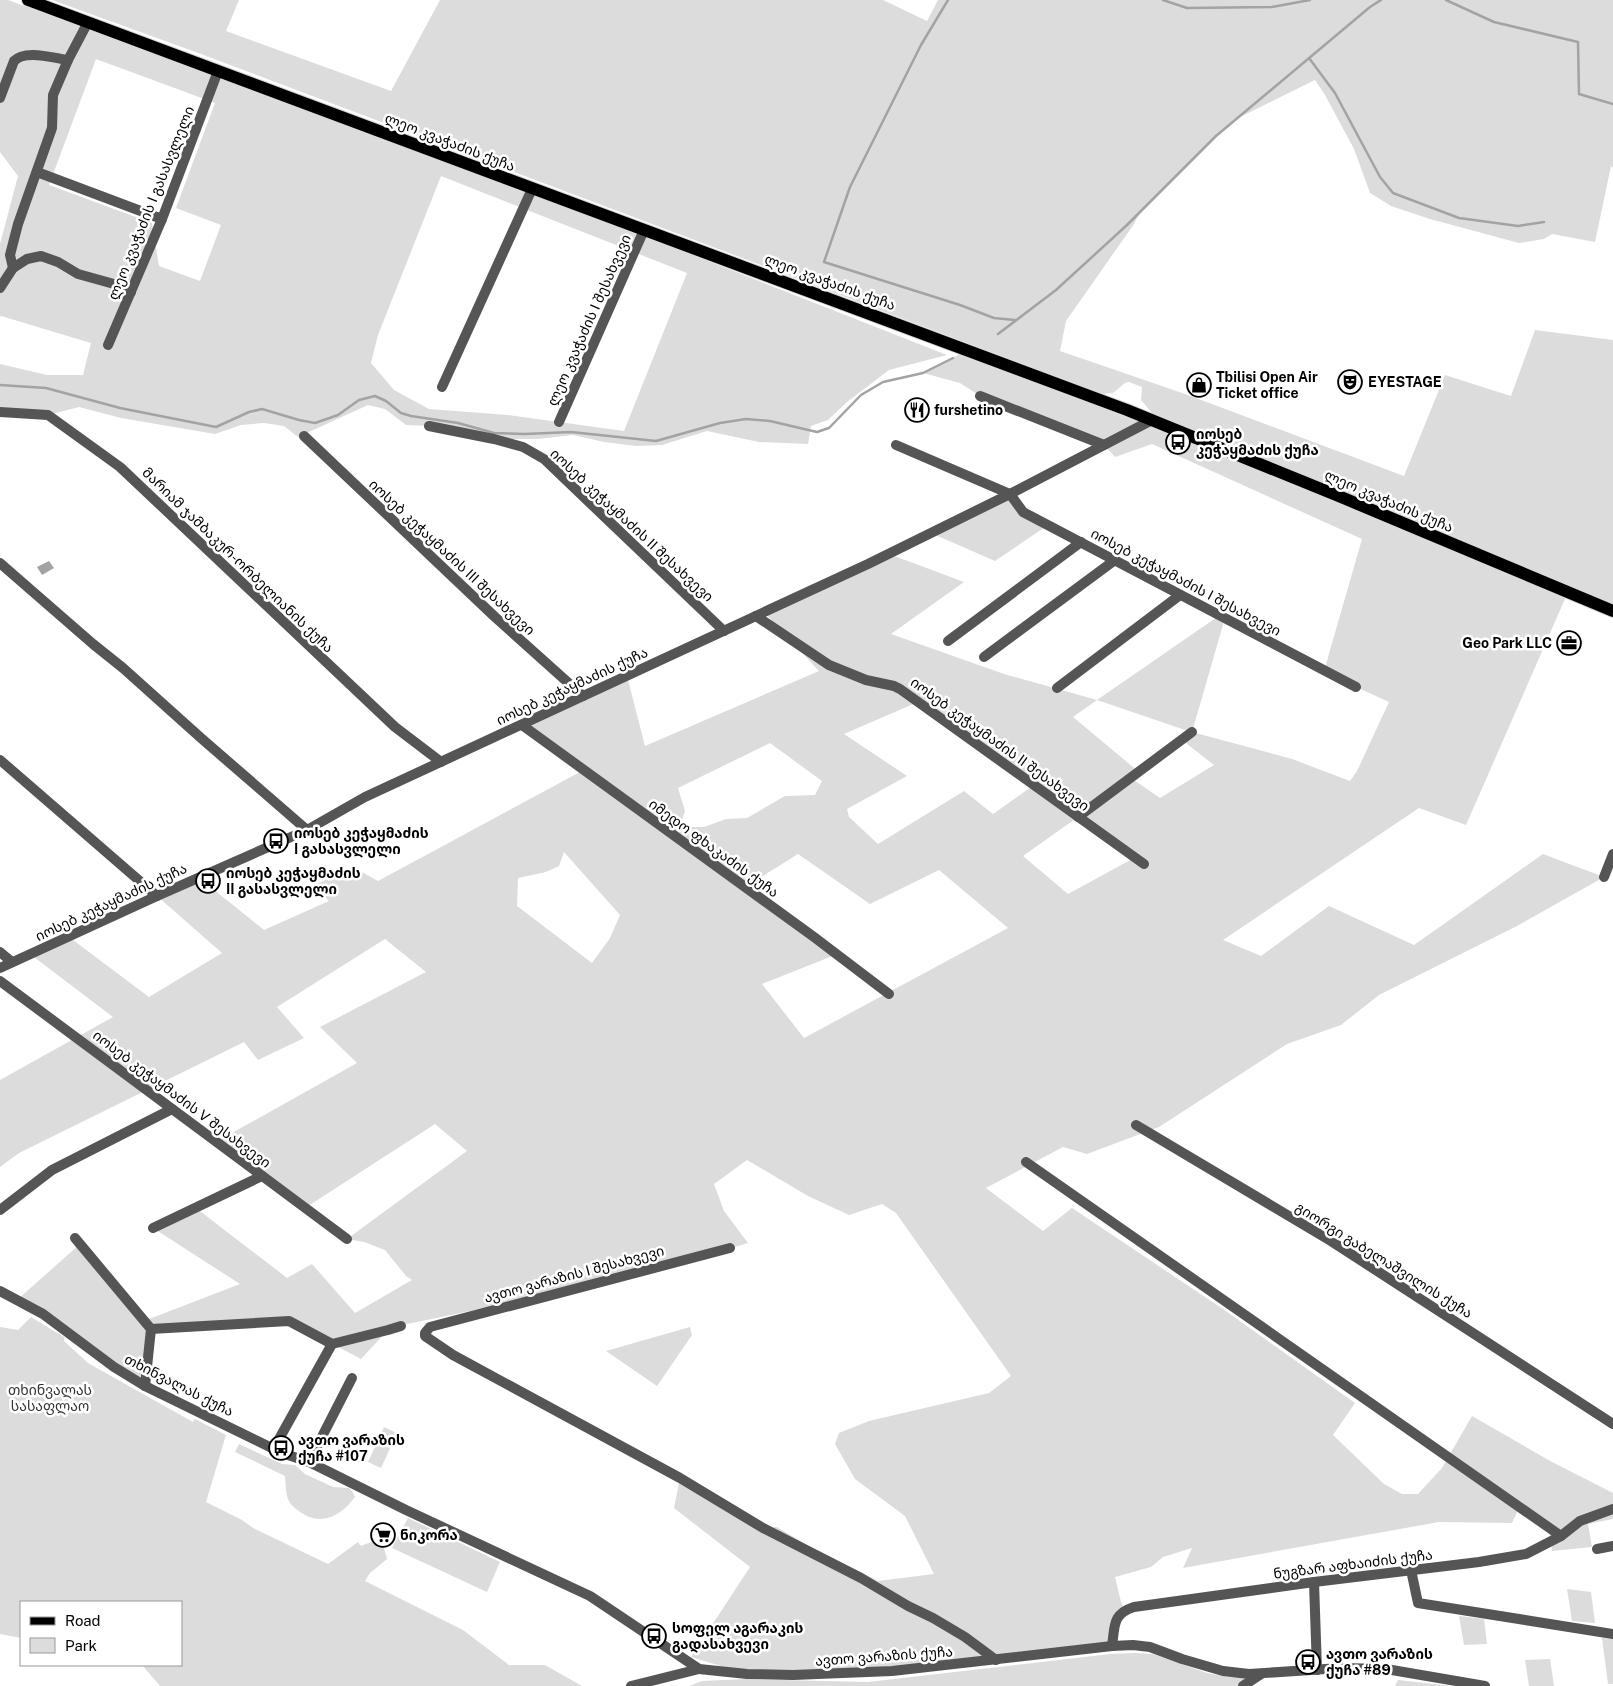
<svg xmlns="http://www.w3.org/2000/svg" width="1613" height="1686" viewBox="0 0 1613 1686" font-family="'Public Sans','Noto Sans Georgian',sans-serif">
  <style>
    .green { fill: #dcdcdc; fill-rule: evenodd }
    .water { fill: #a3a3a3 }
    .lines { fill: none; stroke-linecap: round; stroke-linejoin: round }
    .stream { stroke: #a3a3a3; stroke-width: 2.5 }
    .major-casing { stroke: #dbdbdb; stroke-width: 14 }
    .minor { stroke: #555; stroke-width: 10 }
    .major { stroke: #000; stroke-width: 12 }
    .labels { text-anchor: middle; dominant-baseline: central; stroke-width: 5; stroke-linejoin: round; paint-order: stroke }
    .street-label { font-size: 14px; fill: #000; stroke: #fff }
    .poi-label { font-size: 14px; font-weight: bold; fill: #000; stroke: #fff; text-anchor: start }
    .park-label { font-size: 14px; fill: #333; stroke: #fff }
  </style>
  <rect width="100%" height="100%" fill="#fff"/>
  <g class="green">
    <path d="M0,0H8L533,192L947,355L889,370L847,402L828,420L811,426L808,444L759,442L707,431L662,445L636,446L604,442L573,435L538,439H494L429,426L406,425L385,409L368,405L298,437L284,426L264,423L241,425L215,434L121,418L79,407L48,415L0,412V364L47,375H83L91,343L1,316L0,317V244L18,176L0,152ZM96,59L215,103L176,208L221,225L200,281L159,266L152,223L49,185ZM441,176L687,273L624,431L508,415L429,409L394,390L371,363L378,335Z"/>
    <path d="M52,0H239L226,31L391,91L440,0H883L927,21L938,0H1613V168L1611,166L1595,242L1552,234L1544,239L1519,243L1430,219L1391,206L1370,193L1354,149L1325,95L1315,80L1234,120L1216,136L1140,212L1134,224L1066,321L1060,351L1185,394L1404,476L1445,375L1511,396L1535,330L1613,340V605L1153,414L1141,400L1142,387L1129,382L1125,383L1113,393L1103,394L201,54Z"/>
    <path d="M968,350L1568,592L1466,825L1419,808L1223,940L1261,956L1329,906L1414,945L1543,854L1604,877L1517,926L1379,995L1341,1025L1287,1044L1159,1127L1087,1154L1063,1147L986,1188L1043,1231L1072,1208L1223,1309L1355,1403L1333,1435L1384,1484L1402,1494H1418L1442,1468L1472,1416L1552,1462L1613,1493V1519L1588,1524L1592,1547L1552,1551L1550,1535L1519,1508L1512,1523L1439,1522L1183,1568L1192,1548L1163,1557L1151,1567L1115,1577L1121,1602L1125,1610L1112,1646L1005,1660L747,1674L691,1657L750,1567L674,1508L680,1478L763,1528L777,1527L810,1547L878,1581L934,1574L905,1516L855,1479L835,1444L839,1433L869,1421L989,1393L1011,1376L896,1213L882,1204L849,1215L808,1196L747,1160L714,1184L724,1211L748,1243C633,1277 515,1302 397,1326L388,1330L361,1359L289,1321L151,1329L145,1386L17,1300L80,1244L144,1321L240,1284L153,1228L196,1208L287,1278L312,1264L355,1313L412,1280L406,1276L385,1250L364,1242L347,1239L467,1151L435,1124L305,1208L216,1142L357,1063L320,1027L426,972L385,939L277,1007L304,1038L258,1060L244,1042L19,1153L0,1167V1080L113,1017L30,954L69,937L149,997L222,953L157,896L198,877L264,930L329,901L312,886L353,867L378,881L580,772L522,725L627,676L645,746L819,671L764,612L889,554L964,582L891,634L1004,674L1097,700L1220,615L1225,618L1192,732L1292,759L1350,781L1357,771L1389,702L1356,687L1324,671L1362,539L1152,444L1115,457L1104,445L980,396L960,383L923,373ZM1097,700L1191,732L1182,740L1214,765L1160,798L1131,778L1139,772L1073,717ZM918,702L1034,785L993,814L964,791L878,844L849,817L847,809L907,776L844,734ZM770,743L822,781L815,795L785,796L747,818L726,819L704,827H680L685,811L678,788ZM1078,817L1134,858L1068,894L1023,856ZM564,852L620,915L610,938L592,963L517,906L518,878L546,872L559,866ZM798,854L870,904L939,870L1008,928L804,1038L762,984L840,953L747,886Z"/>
    <path d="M1010,494L1023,512L1048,525L995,561L931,533Z"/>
    <path d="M31,1317L64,1337V1341L88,1363L193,1422L195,1419L226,1435L206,1502L242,1520L253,1528L328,1564L358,1542L361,1546L371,1542L384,1548L387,1559L370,1573L365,1581L463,1630L509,1665H545L582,1686H160L142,1665H181V1602H21V1638L0,1634V1327L18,1330Z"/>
    <path d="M690,1327L692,1335L657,1386L606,1351Z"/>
    <path d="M384,1427L397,1433L381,1468L368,1462Z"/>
    <path d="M239,1444L282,1464L295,1465L305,1474L333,1487L349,1488L352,1491L355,1497C343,1513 325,1526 305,1515C299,1511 294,1508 290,1503C285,1495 286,1485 285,1476L235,1452Z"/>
    <path d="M408,1518L500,1562L487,1592L392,1548Z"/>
    <path d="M1567,1589L1591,1592L1595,1623L1572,1621Z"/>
    <path d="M1459,1616L1484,1619L1487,1644L1464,1645Z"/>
    <path d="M1602,1638L1613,1639V1684H1608Z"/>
    <path d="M1135,1653L1153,1654L1207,1673L1228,1677H1244L1245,1681L1239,1686H689L702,1681L746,1679L868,1682L1110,1654Z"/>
    <path d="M1550,1659L1554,1686H1529L1525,1660Z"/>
    <path d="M1398,1680L1452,1686H1395Z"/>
  </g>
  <path class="water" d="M49,561L54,568L42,575L37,567Z"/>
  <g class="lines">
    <g class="stream">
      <path d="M948,0L921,45L850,187L824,262L960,305L994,318L1015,320"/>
      <path d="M1163,0L1187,8L1272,7L1310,0"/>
      <path d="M1446,0L1494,22L1578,42L1579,94L1613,104"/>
      <path d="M1309,58L1335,93L1380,177L1393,193L1459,218L1518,226L1544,222"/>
      <path d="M998,334L1056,290L1127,225L1216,136L1370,7L1381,0"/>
      <path d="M0,385L46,388L120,408L216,427L249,412L262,409L299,420L315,423L338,415L359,400L375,396L386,401L401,413L411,416L458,423L494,433L525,434L571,432L656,441L720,423L746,419L770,421L817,432L829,428L861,395L883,382L923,373L953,358"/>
    </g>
    <g class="major-casing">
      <path id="major" d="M28,0L1127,410L1341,497L1613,611"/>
    </g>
    <g class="minor">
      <path d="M0,98L14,61C25,49 53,58 68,60L88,22"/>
      <path d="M37,172L162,219"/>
      <path d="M13,268L10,255L18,224L52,128L53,95L68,60"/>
      <path d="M0,288L13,268L27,259L41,256L58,262L78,274L114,284L131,292"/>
      <path d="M108,345L162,219L218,71"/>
      <path d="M442,387L532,189"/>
      <path d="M980,396L1104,445"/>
      <path d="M0,412L48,415L120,467L395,727L441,762"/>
      <path d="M559,422L644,230"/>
      <path d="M429,426L494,439L523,447L544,459L724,631"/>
      <path d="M304,436L495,617L583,696"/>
      <path d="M896,445L1010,494L1023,512L1356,687"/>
      <path d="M0,563L93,644L123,668L201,738L307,830"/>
      <path d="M756,616L829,665L866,680L894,686L900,689L1144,864"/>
      <path d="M948,641L1081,542"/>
      <path d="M984,657L1115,560"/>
      <path d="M1057,688L1180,595"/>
      <path d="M522,725L814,937L889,994"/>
      <path d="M0,760L157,896"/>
      <path d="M1078,817L1192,732"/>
      <path d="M1604,877L1613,854"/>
      <path d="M0,952L12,962"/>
      <path d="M0,968L157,896L307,830L365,797L868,564L1010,494L1152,420"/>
      <path d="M0,981L347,1239"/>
      <path d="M1136,1125L1331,1241L1613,1424"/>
      <path d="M1026,1162L1561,1536"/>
      <path d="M0,1210L52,1170L172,1109"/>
      <path d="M153,1228L262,1176"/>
      <path d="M75,1238L151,1329L145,1386"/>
      <path d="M730,1248L430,1327L425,1333V1336L453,1355L680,1478L763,1528L861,1578L908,1606L933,1618L965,1637L996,1660"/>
      <path d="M0,1291L43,1314L114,1367L145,1386L282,1453L309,1462L406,1510L590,1596L699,1669L747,1674L793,1675L892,1671L1112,1646L1133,1645L1150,1647L1182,1659L1223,1671L1249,1674L1341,1668L1386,1669L1485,1686"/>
      <path d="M151,1329L289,1321L332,1344"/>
      <path d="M274,1448L332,1344L388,1330L401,1326"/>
      <path d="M309,1462L352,1378"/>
      <path d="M1597,1549L1613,1546"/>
      <path d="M1411,1570L1418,1603L1613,1634"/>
      <path d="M1314,1582L1317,1670"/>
      <path d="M1112,1646C1115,1626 1112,1614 1134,1607L1314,1582L1479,1562L1526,1554L1561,1536L1580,1521L1613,1509"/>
      <path d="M631,1686L699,1669"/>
      <path d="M1243,1686L1261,1674"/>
    </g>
    <use href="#major" class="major"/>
  </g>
  <defs>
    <g id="theatre-ring" transform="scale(1.25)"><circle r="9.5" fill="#fff" stroke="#000" stroke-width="1.5"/><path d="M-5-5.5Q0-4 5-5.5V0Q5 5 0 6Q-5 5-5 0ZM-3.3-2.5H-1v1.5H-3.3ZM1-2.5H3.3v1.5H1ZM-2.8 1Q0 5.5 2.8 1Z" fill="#000"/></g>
    <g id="shop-ring" transform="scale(1.25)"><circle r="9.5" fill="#fff" stroke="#000" stroke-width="1.5"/><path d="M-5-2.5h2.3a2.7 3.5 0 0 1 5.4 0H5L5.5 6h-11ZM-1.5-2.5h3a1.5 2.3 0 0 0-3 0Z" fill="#000"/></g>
    <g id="restaurant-ring" transform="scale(1.25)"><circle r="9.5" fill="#fff" stroke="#000" stroke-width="1.5"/><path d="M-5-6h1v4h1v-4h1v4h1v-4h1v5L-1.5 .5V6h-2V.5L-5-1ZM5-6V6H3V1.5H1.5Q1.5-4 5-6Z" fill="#000"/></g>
    <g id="bus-ring" transform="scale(1.25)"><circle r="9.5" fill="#fff" stroke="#000" stroke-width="1.5"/><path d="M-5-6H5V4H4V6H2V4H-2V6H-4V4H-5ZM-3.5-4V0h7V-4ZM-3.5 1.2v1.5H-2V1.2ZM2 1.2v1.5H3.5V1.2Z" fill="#000"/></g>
    <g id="office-ring" transform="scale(1.25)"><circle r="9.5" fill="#fff" stroke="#000" stroke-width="1.5"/><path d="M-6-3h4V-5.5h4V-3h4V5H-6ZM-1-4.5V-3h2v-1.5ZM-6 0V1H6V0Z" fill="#000"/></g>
    <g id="supermarket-ring" transform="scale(1.25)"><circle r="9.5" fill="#fff" stroke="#000" stroke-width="1.5"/><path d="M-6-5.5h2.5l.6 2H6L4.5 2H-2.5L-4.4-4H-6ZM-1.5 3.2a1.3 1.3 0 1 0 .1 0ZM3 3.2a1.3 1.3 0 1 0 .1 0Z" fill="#000"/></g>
  </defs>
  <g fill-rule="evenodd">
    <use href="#theatre-ring" x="1350" y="382"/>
    <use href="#shop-ring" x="1199" y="385"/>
    <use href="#restaurant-ring" x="917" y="410"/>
    <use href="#bus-ring" x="1178" y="442"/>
    <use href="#office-ring" x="1569" y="643"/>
    <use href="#bus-ring" x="276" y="841"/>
    <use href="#bus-ring" x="208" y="881"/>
    <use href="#bus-ring" x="281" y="1448"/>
    <use href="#supermarket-ring" x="383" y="1535"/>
    <use href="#bus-ring" x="654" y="1636"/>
    <use href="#bus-ring" x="1308" y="1662"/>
  </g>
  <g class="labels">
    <g class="street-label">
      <text transform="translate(450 142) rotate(21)">ლეო კვაჭაძის ქუჩა</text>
      <text transform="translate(151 203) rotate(-68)">ლეო კვაჭაძის I გასასვლელი</text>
      <text transform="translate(830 282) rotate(20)">ლეო კვაჭაძის ქუჩა</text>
      <text transform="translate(589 320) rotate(-66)">ლეო კვაჭაძის I შესახვევი</text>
      <text transform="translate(1389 501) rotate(23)">ლეო კვაჭაძის ქუჩა</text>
      <text transform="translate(632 525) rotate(43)">იოსებ კეჭაყმაძის II შესახვევი</text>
      <text transform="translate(452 557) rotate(43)">იოსებ კეჭაყმაძის III შესახვევი</text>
      <text transform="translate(238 560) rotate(44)">მარიამ ჯამბაკურ-ორბელიანის ქუჩა</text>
      <text transform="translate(1186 582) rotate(28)">იოსებ კეჭაყმაძის I შესახვევი</text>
      <text transform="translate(572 686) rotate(-25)">იოსებ კეჭაყმაძის ქუჩა</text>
      <text transform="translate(1000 744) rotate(36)">იოსებ კეჭაყმაძის II შესახვევი</text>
      <text transform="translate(714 848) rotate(36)">იმედო ფხაკაძის ქუჩა</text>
      <text transform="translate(111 902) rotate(-25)">იოსებ კეჭაყმაძის ქუჩა</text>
      <text transform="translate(182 1099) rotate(37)">იოსებ კეჭაყმაძის V შესახვევი</text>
      <text transform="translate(1384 1260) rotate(32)">გიორგი გაბელაშვილის ქუჩა</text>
      <text transform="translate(574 1274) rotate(-15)">ავთო ვარაზის I შესახვევი</text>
      <text transform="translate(179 1385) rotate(27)">თხინვალას ქუჩა</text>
      <text transform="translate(1353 1564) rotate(-7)">ნუგზარ აფხაიძის ქუჩა</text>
      <text transform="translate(884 1656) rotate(-4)">ავთო ვარაზის ქუჩა</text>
    </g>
    <g class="poi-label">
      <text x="1216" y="377">Tbilisi Open Air<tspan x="1216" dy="16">Ticket office</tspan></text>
      <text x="1368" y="382">EYESTAGE</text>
      <text x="934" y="410">furshetino</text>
      <text x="1196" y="434">იოსებ<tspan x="1196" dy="16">კეჭაყმაძის ქუჩა</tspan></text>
      <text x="1552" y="643" text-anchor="end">Geo Park LLC</text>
      <text x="294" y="833">იოსებ კეჭაყმაძის<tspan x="294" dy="16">I გასასვლელი</tspan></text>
      <text x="226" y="873">იოსებ კეჭაყმაძის<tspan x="226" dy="16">II გასასვლელი</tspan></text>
      <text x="298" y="1440">ავთო ვარაზის<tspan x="298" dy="16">ქუჩა #107</tspan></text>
      <text x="400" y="1535">ნიკორა</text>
      <text x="672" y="1628">სოფელ აგარაკის<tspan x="672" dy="16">გადასახვევი</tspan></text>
      <text x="1326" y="1654">ავთო ვარაზის<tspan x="1326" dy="16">ქუჩა #89</tspan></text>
    </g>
    <g class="park-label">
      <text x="50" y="1390">თხინვალას<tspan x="50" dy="16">სასაფლაო</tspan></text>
    </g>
  </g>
  <rect x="20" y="1601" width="162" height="65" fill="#ffffff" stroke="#999999"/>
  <rect x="30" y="1617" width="25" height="8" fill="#000000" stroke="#999999"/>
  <text x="65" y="1626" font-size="15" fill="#000000">Road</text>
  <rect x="30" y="1638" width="25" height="15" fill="#dcdcdc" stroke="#999999"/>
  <text x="65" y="1651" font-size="15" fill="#000000">Park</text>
</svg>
